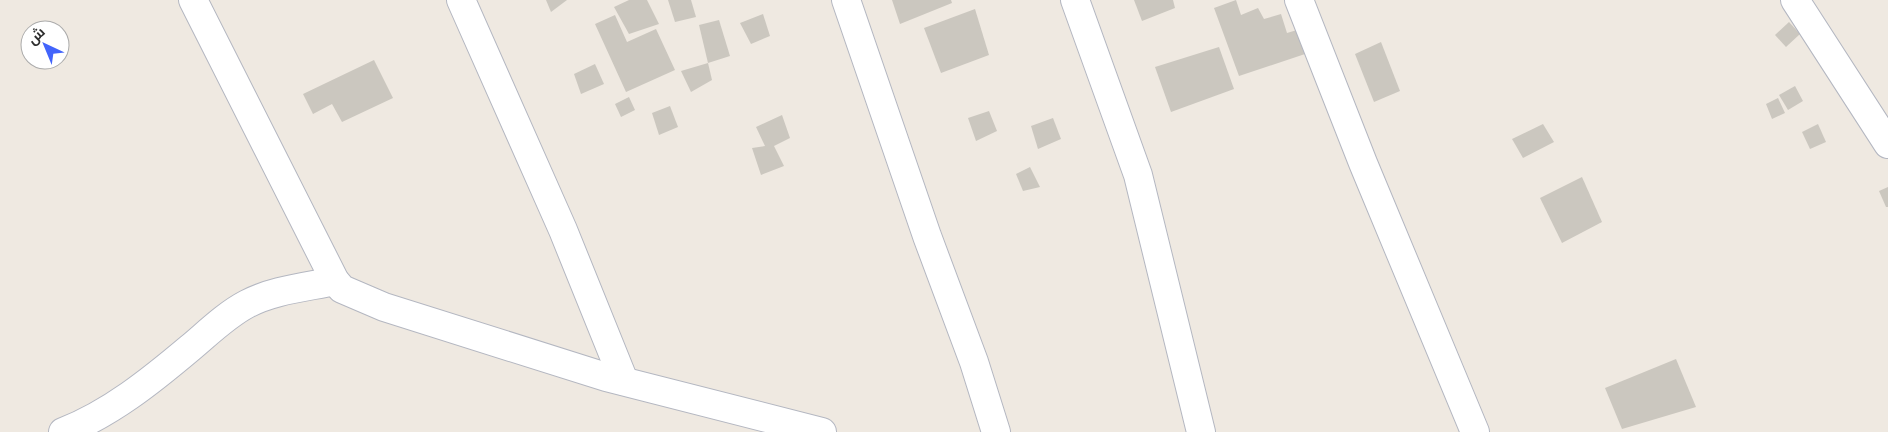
<svg xmlns="http://www.w3.org/2000/svg" width="1888" height="432" viewBox="0 0 1888 432" font-family="'Work Sans',Cairo,sans-serif">
  <style>
    .building { fill: #cbc7bf }
    .lines { fill: none; stroke-linecap: round; stroke-linejoin: round }
    .street-casing { stroke: #b4b7c1; stroke-width: 30 }
    .street { stroke: #fff; stroke-width: 28 }
  </style>
  <rect width="100%" height="100%" fill="#efe9e1"/>
  <g class="building">
    <path d="M546,0H567L551,12Z"/>
    <path d="M629,0H647L659,24L629,34L614,7Z"/>
    <path d="M668,0H691L696,17L675,22Z"/>
    <path d="M892,0H951L952,3L900,24Z"/>
    <path d="M1134,0H1173L1175,8L1142,21Z"/>
    <path d="M1236,0L1241,15L1258,8L1264,19L1281,14L1287,33L1297,30L1308,53L1239,76L1214,8Z"/>
    <path d="M975,9L989,55L941,73L924,28Z"/>
    <path d="M763,14L770,36L751,44L740,23Z"/>
    <path d="M615,15L627,42L656,29L675,70L626,92L595,24Z"/>
    <path d="M719,20L730,56L708,63L699,25Z"/>
    <path d="M1789,22L1800,34L1786,47L1775,35Z"/>
    <path d="M1381,42L1400,91L1374,102L1355,54Z"/>
    <path d="M1219,47L1234,89L1171,112L1155,67Z"/>
    <path d="M374,60L393,98L342,122L332,104L313,114L303,94Z"/>
    <path d="M708,63L712,80L691,92L681,71Z"/>
    <path d="M595,64L604,84L581,94L574,74Z"/>
    <path d="M1795,86L1803,101L1788,110L1779,95Z"/>
    <path d="M629,97L635,110L621,117L615,104Z"/>
    <path d="M1778,98L1785,113L1772,119L1766,104Z"/>
    <path d="M670,106L678,127L659,135L652,113Z"/>
    <path d="M989,111L997,131L976,141L968,118Z"/>
    <path d="M782,115L790,138L774,146L784,166L761,175L752,148L765,146L756,127Z"/>
    <path d="M1053,118L1061,139L1038,149L1031,126Z"/>
    <path d="M1543,124L1554,142L1523,158L1512,139Z"/>
    <path d="M1818,124L1826,142L1810,149L1802,132Z"/>
    <path d="M1030,167L1040,187L1023,191L1016,174Z"/>
    <path d="M1582,177L1602,222L1562,243L1540,198Z"/>
    <path d="M1888,187V207H1886L1879,191Z"/>
    <path d="M1676,359L1696,407L1622,429L1605,388Z"/>
  </g>
  <g class="lines">
    <g class="street-casing">
      <g id="street">
        <path d="M193,0L335,281L342,289L384,307L606,377L822,432"/>
        <path d="M461,0L563,230L624,381"/>
        <path d="M846,0L927,236L974,362L996,432"/>
        <path d="M1075,0L1138,175L1201,432"/>
        <path d="M1299,0L1363,163L1475,432"/>
        <path d="M1795,0L1888,144"/>
        <path d="M63,432C110,414 152,380 190,348C208,333 226,315 247,304C273,290 307,287 335,281"/>
      </g>
    </g>
    <use href="#street" class="street"/>
  </g>
  <g transform="translate(45 45) rotate(316)"><circle r="24" fill="#ffffff" stroke="#ababab"/>
  <path d="M0-4L9 19L0 12L-9 19Z" fill="#4264fb"/>
  <text y="-8" font-size="14" font-weight="bold" text-anchor="middle" fill="#2e2e2e">ش</text>
  </g>
</svg>
